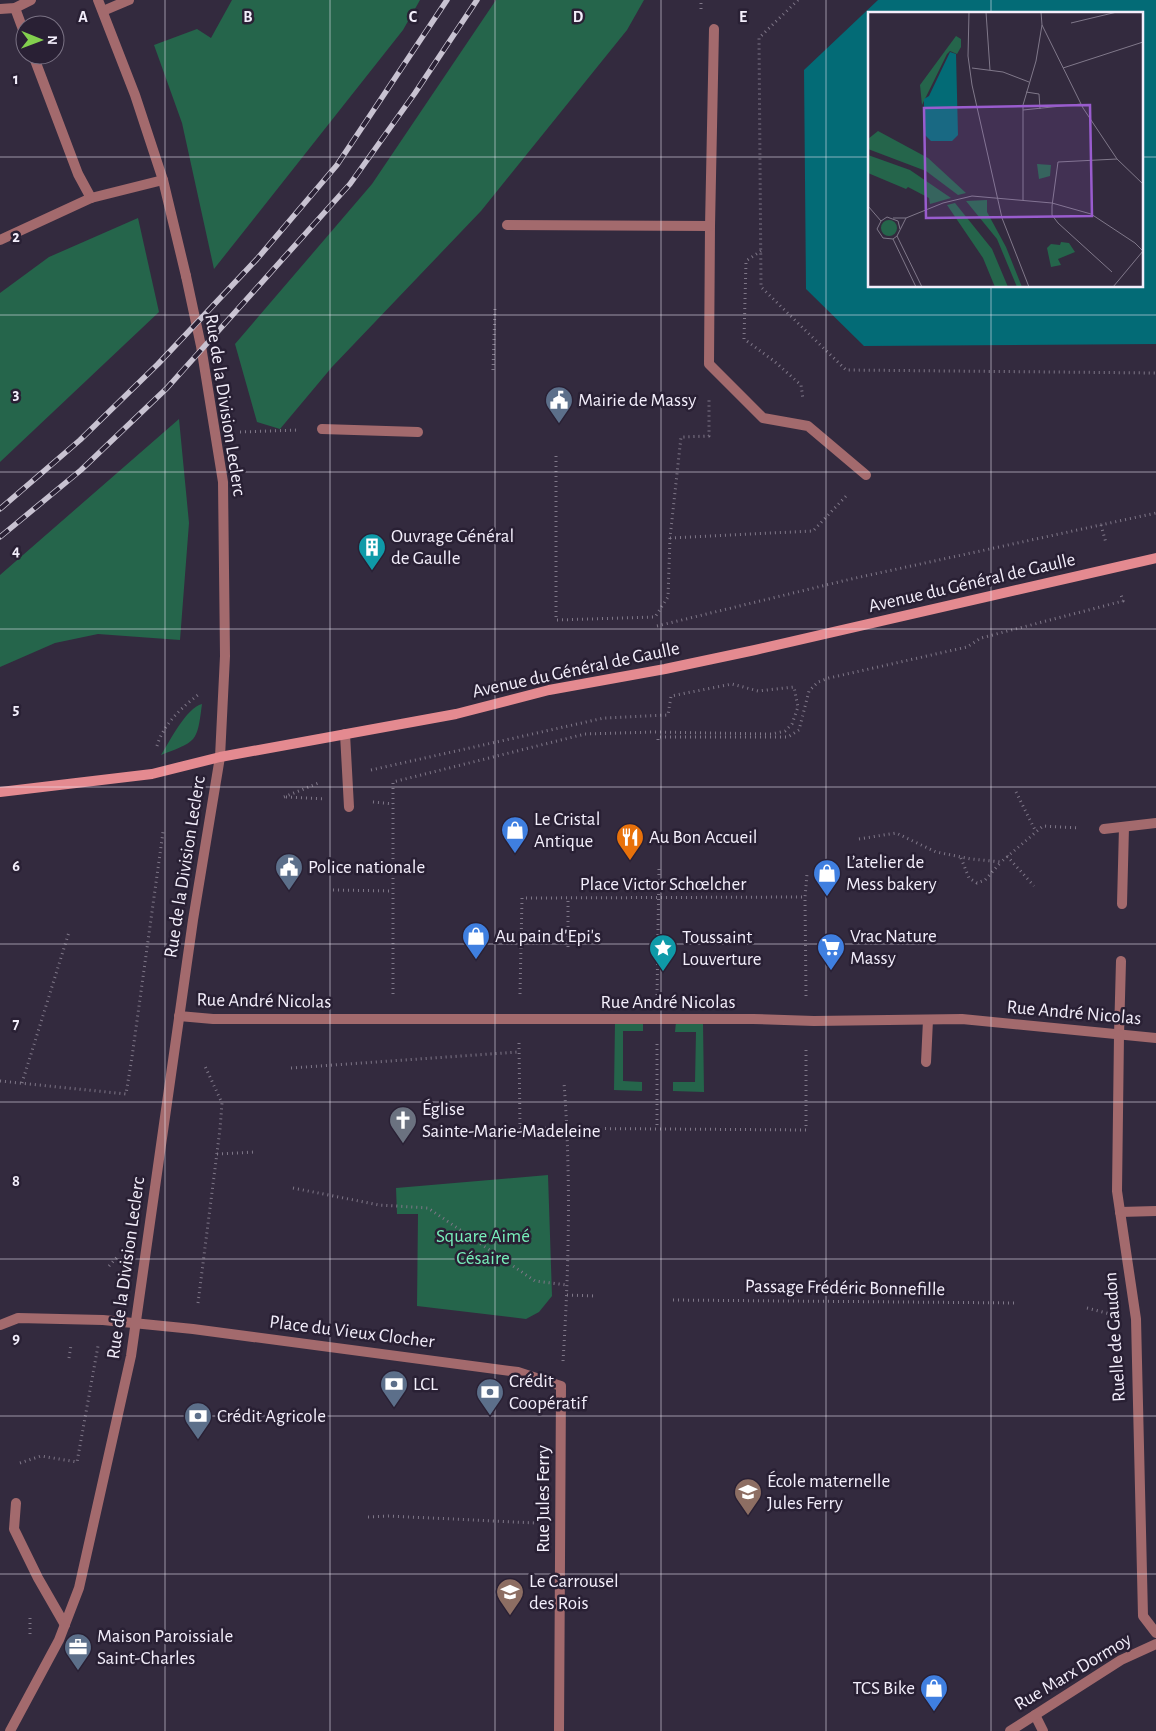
<svg xmlns="http://www.w3.org/2000/svg" width="1156" height="1731" viewBox="0 0 1156 1731" font-family="'Alegreya Sans',sans-serif">
  <style>
    .green { fill: #25654b }
    .water { fill: #036b76; fill-rule: evenodd }
    .lines { fill: none; stroke-linecap: round; stroke-linejoin: round }
    .path { stroke: #7f7788; stroke-width: 3; stroke-dasharray: 1 4; stroke-linecap: butt }
    .service { stroke: #a36a6d; stroke-width: 10 }
    .minor { stroke: #a36a6d; stroke-width: 10 }
    .tertiary { stroke: #a36a6d; stroke-width: 10 }
    .secondary { stroke: #e48a90; stroke-width: 10 }
    .rail-casing { stroke: #c8c2d1; stroke-width: 5.5 }
    .rail { stroke: #292034; stroke-width: 4; stroke-dasharray: 11; stroke-linecap: butt }
    .grid { fill: none; stroke: #f3eefb; stroke-width: 1; stroke-opacity: 0.55 }
    .labels { text-anchor: middle; dominant-baseline: central; stroke-width: 5; stroke-linejoin: round; paint-order: stroke }
    .poi-label { font-size: 19px; fill: #f3eefb; stroke: #292034; text-anchor: start }
    .street-label { font-size: 19px; fill: #f3eefb; stroke: #292034 }
    .park-label { font-size: 19px; fill: #78f0bb; stroke: #292034 }
    .inset-road { fill: none; stroke: #80788a; stroke-width: 1 }
    .view { fill: #995cce; fill-opacity: 0.15; stroke: #995cce; stroke-width: 2.5 }
    .inset-edge { fill: none; stroke: #f3eefb; stroke-width: 2.5 }
    .grid-label { font-size: 16px; text-anchor: middle; font-weight: bold; fill: #f3eefb; stroke: #292034; stroke-width: 5; stroke-linejoin: round; paint-order: stroke }
  </style>
  <rect width="100%" height="100%" fill="#332a3e"/>
  <g class="green">
    <path d="M232,0H420L403,30L214,269L182,123L154,45L197,29L211,38Z"/>
    <path d="M496,0H644L627,30L481,211L332,367L280,429L257,422L235,344L372,184Z"/>
    <path d="M138,218L159,312L0,462V293L49,257Z"/>
    <path d="M179,419L189,523L180,640L98,634L55,643L0,667V575Z"/>
    <path d="M202,704C197,743 197,741 161,755C170,741 186,708 202,704Z"/>
    <path d="M615,1022H643V1031H623V1081L642,1082V1091L614,1090Z"/>
    <path d="M676,1022L703,1023L704,1092L673,1091V1082H695L696,1032H675Z"/>
    <path d="M548,1175L552,1296L539,1312L526,1319L417,1306L418,1214H397L396,1188Z"/>
  </g>
  <path class="water" d="M878,0H1156V344L864,346L806,289L804,70ZM870,14H1142V286H870Z"/>
  <g class="lines">
    <g class="path">
      <path d="M798,0L759,38L761,287L846,370L1156,373"/>
      <path d="M701,9V0"/>
      <path d="M761,251L746,261L744,339L774,361L801,385L803,399"/>
      <path d="M493,370L495,307"/>
      <path d="M240,432L299,430"/>
      <path d="M556,456V620L655,617L668,597L670,538L681,437L709,436V400"/>
      <path d="M1101,525L1106,543"/>
      <path d="M670,538L813,531L848,494"/>
      <path d="M657,626L851,579L1156,513"/>
      <path d="M658,740V737H788L799,730L809,691L818,682L829,678L967,647L981,638L1123,601L1120,592"/>
      <path d="M157,746C163,725 181,708 198,695"/>
      <path d="M371,770L604,718L668,715L671,696L732,684L758,691L794,687L798,707L792,724L785,731L772,734L654,732L585,734L393,782V994"/>
      <path d="M1016,792L1036,832"/>
      <path d="M284,797L321,782"/>
      <path d="M286,797L325,799"/>
      <path d="M373,802L393,804"/>
      <path d="M859,839L896,833L936,852L971,859L1001,862L1043,826L1080,828"/>
      <path d="M1007,856L1034,886"/>
      <path d="M961,858L969,878L977,883L985,880L1001,862"/>
      <path d="M333,890L393,891"/>
      <path d="M568,947V898"/>
      <path d="M520,994L522,898L805,897"/>
      <path d="M657,995L659,866"/>
      <path d="M806,996L805,897L807,874"/>
      <path d="M519,1043L520,1128L806,1130V1047"/>
      <path d="M657,1044V1128"/>
      <path d="M291,1068L518,1052"/>
      <path d="M0,1081L126,1094L132,1057L163,832"/>
      <path d="M22,1083L69,932"/>
      <path d="M217,1154L255,1152"/>
      <path d="M293,1188L379,1205L428,1208L535,1281L567,1285"/>
      <path d="M109,1266L119,1255"/>
      <path d="M567,1295L596,1296"/>
      <path d="M673,1300L1018,1303"/>
      <path d="M198,1303L220,1129L222,1103L204,1064"/>
      <path d="M1087,1308L1110,1314"/>
      <path d="M69,1358L71,1345"/>
      <path d="M563,1361C569,1268 571,1175 564,1083"/>
      <path d="M20,1463L41,1456L77,1462L98,1346"/>
      <path d="M368,1517L389,1516L536,1523"/>
      <path d="M30,1618V1637"/>
    </g>
    <g class="service">
      <path d="M15,8L25,35"/>
      <path d="M0,9L15,8L31,0"/>
      <path d="M103,11L129,0"/>
      <path d="M714,29L710,226L709,364L763,418L808,426L866,475"/>
      <path d="M33,55L78,174L91,198"/>
      <path d="M507,225L710,226"/>
      <path d="M0,240L91,198L163,180"/>
      <path d="M322,429L418,432"/>
      <path d="M345,734L349,807"/>
      <path d="M1104,829L1156,823"/>
      <path d="M1122,904L1124,827"/>
      <path d="M1119,1035L1121,961"/>
      <path d="M926,1062L928,1020"/>
      <path d="M16,1503L14,1529L38,1578L65,1625"/>
      <path d="M1035,1715L1043,1731"/>
    </g>
    <g class="minor">
      <path d="M179,1016L213,1019H753L814,1021L962,1019L1156,1038"/>
      <path d="M1119,1035L1117,1191L1136,1319L1143,1616L1156,1633"/>
      <path d="M1120,1212L1156,1211"/>
      <path d="M0,1325L18,1318L103,1320L193,1329L518,1372L561,1386L559,1731"/>
      <path d="M10,1731L59,1640L79,1588L131,1356L193,920L220,757L225,656L223,482L201,346L186,276"/>
      <path d="M1010,1731L1121,1660L1156,1644"/>
    </g>
    <path class="tertiary" d="M98,0L135,95L163,180L186,276"/>
    <path class="secondary" d="M0,792L152,774L220,757L456,714L549,690L665,669L755,650L1156,558"/>
    <g class="rail-casing">
      <g id="rail">
        <path d="M0,509L80,440L158,364L257,259L337,165L447,0"/>
        <path d="M0,537L81,470L167,388L350,184L415,93L477,0"/>
      </g>
    </g>
    <use href="#rail" class="rail"/>
  </g>
  <path class="grid" d="M165,0V1731M330,0V1731M495,0V1731M661,0V1731M826,0V1731M991,0V14M0,157H870M1142,157H1156M991,286V1731M0,315H1156M0,472H1156M0,629H1156M0,787H1156M0,944H1156M0,1102H1156M0,1259H1156M0,1416H1156M0,1574H1156"/>
  <defs>
    <g id="civic-pin" transform="scale(1.4375)"><path d="M0 17L-7.5 6A9.5 9.5 0 1 1 7.5 6Z" fill="#5c6f8a" stroke="#292034"/><path d="M-.6-6.5H3V-4.5H.6V-3L4-1V1h2V6H-6V1h2V-1L-.6-3ZM-1.2 2.5V6h2.4V2.5Z" fill="#fff"/></g>
    <g id="building-pin" transform="scale(1.4375)"><path d="M0 17L-7.5 6A9.5 9.5 0 1 1 7.5 6Z" fill="#0f9aa8" stroke="#292034"/><path d="M-4-6H4V6H1V3H-1V6H-4ZM-2.5-4.3h1.7v1.8h-1.7ZM.8-4.3h1.7v1.8H.8ZM-2.5-1h1.7V.8h-1.7ZM.8-1h1.7V.8H.8Z" fill="#fff"/></g>
    <g id="shop-pin" transform="scale(1.4375)"><path d="M0 17L-7.5 6A9.5 9.5 0 1 1 7.5 6Z" fill="#3f7fe0" stroke="#292034"/><path d="M-5-2.5h2.3a2.7 3.5 0 0 1 5.4 0H5L5.5 6h-11ZM-1.5-2.5h3a1.5 2.3 0 0 0-3 0Z" fill="#fff"/></g>
    <g id="restaurant-pin" transform="scale(1.4375)"><path d="M0 17L-7.5 6A9.5 9.5 0 1 1 7.5 6Z" fill="#e8710a" stroke="#292034"/><path d="M-5-6h1v4h1v-4h1v4h1v-4h1v5L-1.5 .5V6h-2V.5L-5-1ZM5-6V6H3V1.5H1.5Q1.5-4 5-6Z" fill="#fff"/></g>
    <g id="supermarket-pin" transform="scale(1.4375)"><path d="M0 17L-7.5 6A9.5 9.5 0 1 1 7.5 6Z" fill="#3f7fe0" stroke="#292034"/><path d="M-6-5.5h2.5l.6 2H6L4.5 2H-2.5L-4.4-4H-6ZM-1.5 3.2a1.3 1.3 0 1 0 .1 0ZM3 3.2a1.3 1.3 0 1 0 .1 0Z" fill="#fff"/></g>
    <g id="sight-pin" transform="scale(1.4375)"><path d="M0 17L-7.5 6A9.5 9.5 0 1 1 7.5 6Z" fill="#0f9aa8" stroke="#292034"/><path d="M0-6L1.8-2.2L6-1.7L2.9 1.2L3.7 5.4L0 3.3L-3.7 5.4L-2.9 1.2L-6-1.7L-1.8-2.2Z" fill="#fff"/></g>
    <g id="church-pin" transform="scale(1.4375)"><path d="M0 17L-7.5 6A9.5 9.5 0 1 1 7.5 6Z" fill="#6b7280" stroke="#292034"/><path d="M-1.2-6h2.4v3.5h3.3v2.4h-3.3V6h-2.4V-.1h-3.3v-2.4h3.3Z" fill="#fff"/></g>
    <g id="bank-pin" transform="scale(1.4375)"><path d="M0 17L-7.5 6A9.5 9.5 0 1 1 7.5 6Z" fill="#5c6f8a" stroke="#292034"/><path d="M-6-4H6V4H-6ZM0-2.3a2.3 2.3 0 1 0 0 4.6a2.3 2.3 0 1 0 0-4.6Z" fill="#fff"/></g>
    <g id="school-pin" transform="scale(1.4375)"><path d="M0 17L-7.5 6A9.5 9.5 0 1 1 7.5 6Z" fill="#8d6e63" stroke="#292034"/><path d="M0-5L7-2L0 1L-7-2ZM-4 1L0 2.5L4 1V4Q0 6-4 4Z" fill="#fff"/></g>
    <g id="office-pin" transform="scale(1.4375)"><path d="M0 17L-7.5 6A9.5 9.5 0 1 1 7.5 6Z" fill="#5c6f8a" stroke="#292034"/><path d="M-6-3h4V-5.5h4V-3h4V5H-6ZM-1-4.5V-3h2v-1.5ZM-6 0V1H6V0Z" fill="#fff"/></g>
  </defs>
  <g fill-rule="evenodd">
    <use href="#civic-pin" x="559" y="400"/>
    <use href="#building-pin" x="372" y="547"/>
    <use href="#shop-pin" x="515" y="830"/>
    <use href="#restaurant-pin" x="630" y="837"/>
    <use href="#civic-pin" x="289" y="867"/>
    <use href="#shop-pin" x="827" y="873"/>
    <use href="#shop-pin" x="476" y="936"/>
    <use href="#supermarket-pin" x="831" y="947"/>
    <use href="#sight-pin" x="663" y="948"/>
    <use href="#church-pin" x="403" y="1120"/>
    <use href="#bank-pin" x="394" y="1384"/>
    <use href="#bank-pin" x="490" y="1392"/>
    <use href="#bank-pin" x="198" y="1416"/>
    <use href="#school-pin" x="748" y="1492"/>
    <use href="#school-pin" x="510" y="1592"/>
    <use href="#office-pin" x="78" y="1647"/>
    <use href="#shop-pin" x="934" y="1688"/>
  </g>
  <g class="labels">
    <g class="poi-label">
      <text x="578" y="400">Mairie de Massy</text>
      <text x="391" y="536">Ouvrage Général<tspan x="391" dy="22">de Gaulle</tspan></text>
      <text x="534" y="819">Le Cristal<tspan x="534" dy="22">Antique</tspan></text>
      <text x="649" y="837">Au Bon Accueil</text>
      <text x="846" y="862">L’atelier de<tspan x="846" dy="22">Mess bakery</tspan></text>
      <text x="308" y="867">Police nationale</text>
      <text x="495" y="936">Au pain d'Epi's</text>
      <text x="850" y="936">Vrac Nature<tspan x="850" dy="22">Massy</tspan></text>
      <text x="682" y="937">Toussaint<tspan x="682" dy="22">Louverture</tspan></text>
      <text x="422" y="1109">Église<tspan x="422" dy="22">Sainte-Marie-Madeleine</tspan></text>
      <text x="509" y="1381">Crédit<tspan x="509" dy="22">Coopératif</tspan></text>
      <text x="413" y="1384">LCL</text>
      <text x="217" y="1416">Crédit Agricole</text>
      <text x="767" y="1481">École maternelle<tspan x="767" dy="22">Jules Ferry</tspan></text>
      <text x="529" y="1581">Le Carrousel<tspan x="529" dy="22">des Rois</tspan></text>
      <text x="97" y="1636">Maison Paroissiale<tspan x="97" dy="22">Saint-Charles</tspan></text>
      <text x="915" y="1688" text-anchor="end">TCS Bike</text>
    </g>
    <g class="street-label">
      <text transform="translate(225 405) rotate(81)">Rue de la Division Leclerc</text>
      <text transform="translate(972 583) rotate(-13)">Avenue du Général de Gaulle</text>
      <text transform="translate(576 670) rotate(-12)">Avenue du Général de Gaulle</text>
      <text transform="translate(185 867) rotate(-81)">Rue de la Division Leclerc</text>
      <text x="663" y="884">Place Victor Schœlcher</text>
      <text transform="translate(264 1001) rotate(1)">Rue André Nicolas</text>
      <text x="668" y="1002">Rue André Nicolas</text>
      <text transform="translate(1074 1013) rotate(5)">Rue André Nicolas</text>
      <text transform="translate(126 1268) rotate(-82)">Rue de la Division Leclerc</text>
      <text transform="translate(845 1288) rotate(1)">Passage Frédéric Bonnefille</text>
      <text transform="translate(352 1332) rotate(7)">Place du Vieux Clocher</text>
      <text transform="translate(1115 1337) rotate(-94)">Ruelle de Gaudon</text>
      <text transform="translate(543 1499) rotate(-90)">Rue Jules Ferry</text>
      <text transform="translate(1073 1672) rotate(-31)">Rue Marx Dormoy</text>
    </g>
    <g class="park-label">
      <text x="483" y="1236">Square Aimé<tspan x="483" dy="22">Césaire</tspan></text>
    </g>
  </g>
  <g transform="translate(868 12)">
    <rect width="275" height="275" fill="#332a3e"/>
    <path d="M88,24L93,27V35L89,42L82,39L79,42L54,93L52,73ZM10,119L60,146L98,181L90,183L58,159L0,137V127ZM0,143L42,158L83,186L62,192L61,186L40,175L38,177L0,161ZM169,152L183,153L182,164L171,167ZM119,188V200L138,235L154,275H149L129,227L98,189ZM87,191L124,237L140,275H127L115,246L79,193ZM13 216a8 8 0 1 1 16 0a8 8 0 1 1-16 0ZM193,230L201,231L207,240L190,247L193,253L183,255L179,236L183,232L192,233Z" fill="#25654b"/>
    <path d="M82,40L88,42L90,123L84,129H63L56,122V87L61,84Z" fill="#036b76"/>
    <path class="inset-road" d="M101,0L100,44L104,73L134,206L161,275M118,0L122,58M203,11L249,0M174,13L215,96L249,147L275,172M104,56L135,60L161,70M195,56L275,30M158,80L171,82L172,97M155,98L213,92M155,188V93L168,49L174,13L173,0M0,194L13,209M25,206H38L75,191L104,184L184,191L223,202L267,231L275,239M32,217L30,209L19,205L13,209L9,217L15,226L25,227L29,224L38,206M29,224L54,275M25,227L48,275M244,260L190,211L184,203V194L190,150L249,147M245,275L275,239"/>
    <path class="view" d="M222,93L224,204L58,206L56,96Z"/>
    <rect width="275" height="275" class="inset-edge"/>
  </g>
  <g class="grid-label">
    <text x="83" y="22">A</text>
    <text x="248" y="22">B</text>
    <text x="413" y="22">C</text>
    <text x="578" y="22">D</text>
    <text x="743" y="22">E</text>
    <text x="16" y="84">1</text>
    <text x="16" y="242">2</text>
    <text x="16" y="399">3</text>
    <text x="16" y="556">4</text>
    <text x="16" y="714">5</text>
    <text x="16" y="871">6</text>
    <text x="16" y="1029">7</text>
    <text x="16" y="1186">8</text>
    <text x="16" y="1343">9</text>
  </g>
  <g transform="translate(40 40) rotate(91)"><circle r="24" fill="#292034" stroke="#7a7284"/>
  <path d="M0-4L9 19L0 12L-9 19Z" fill="#83d04e"/>
  <text y="-8" font-size="14" font-weight="bold" text-anchor="middle" fill="#f3eefb">N</text>
  </g>
</svg>
